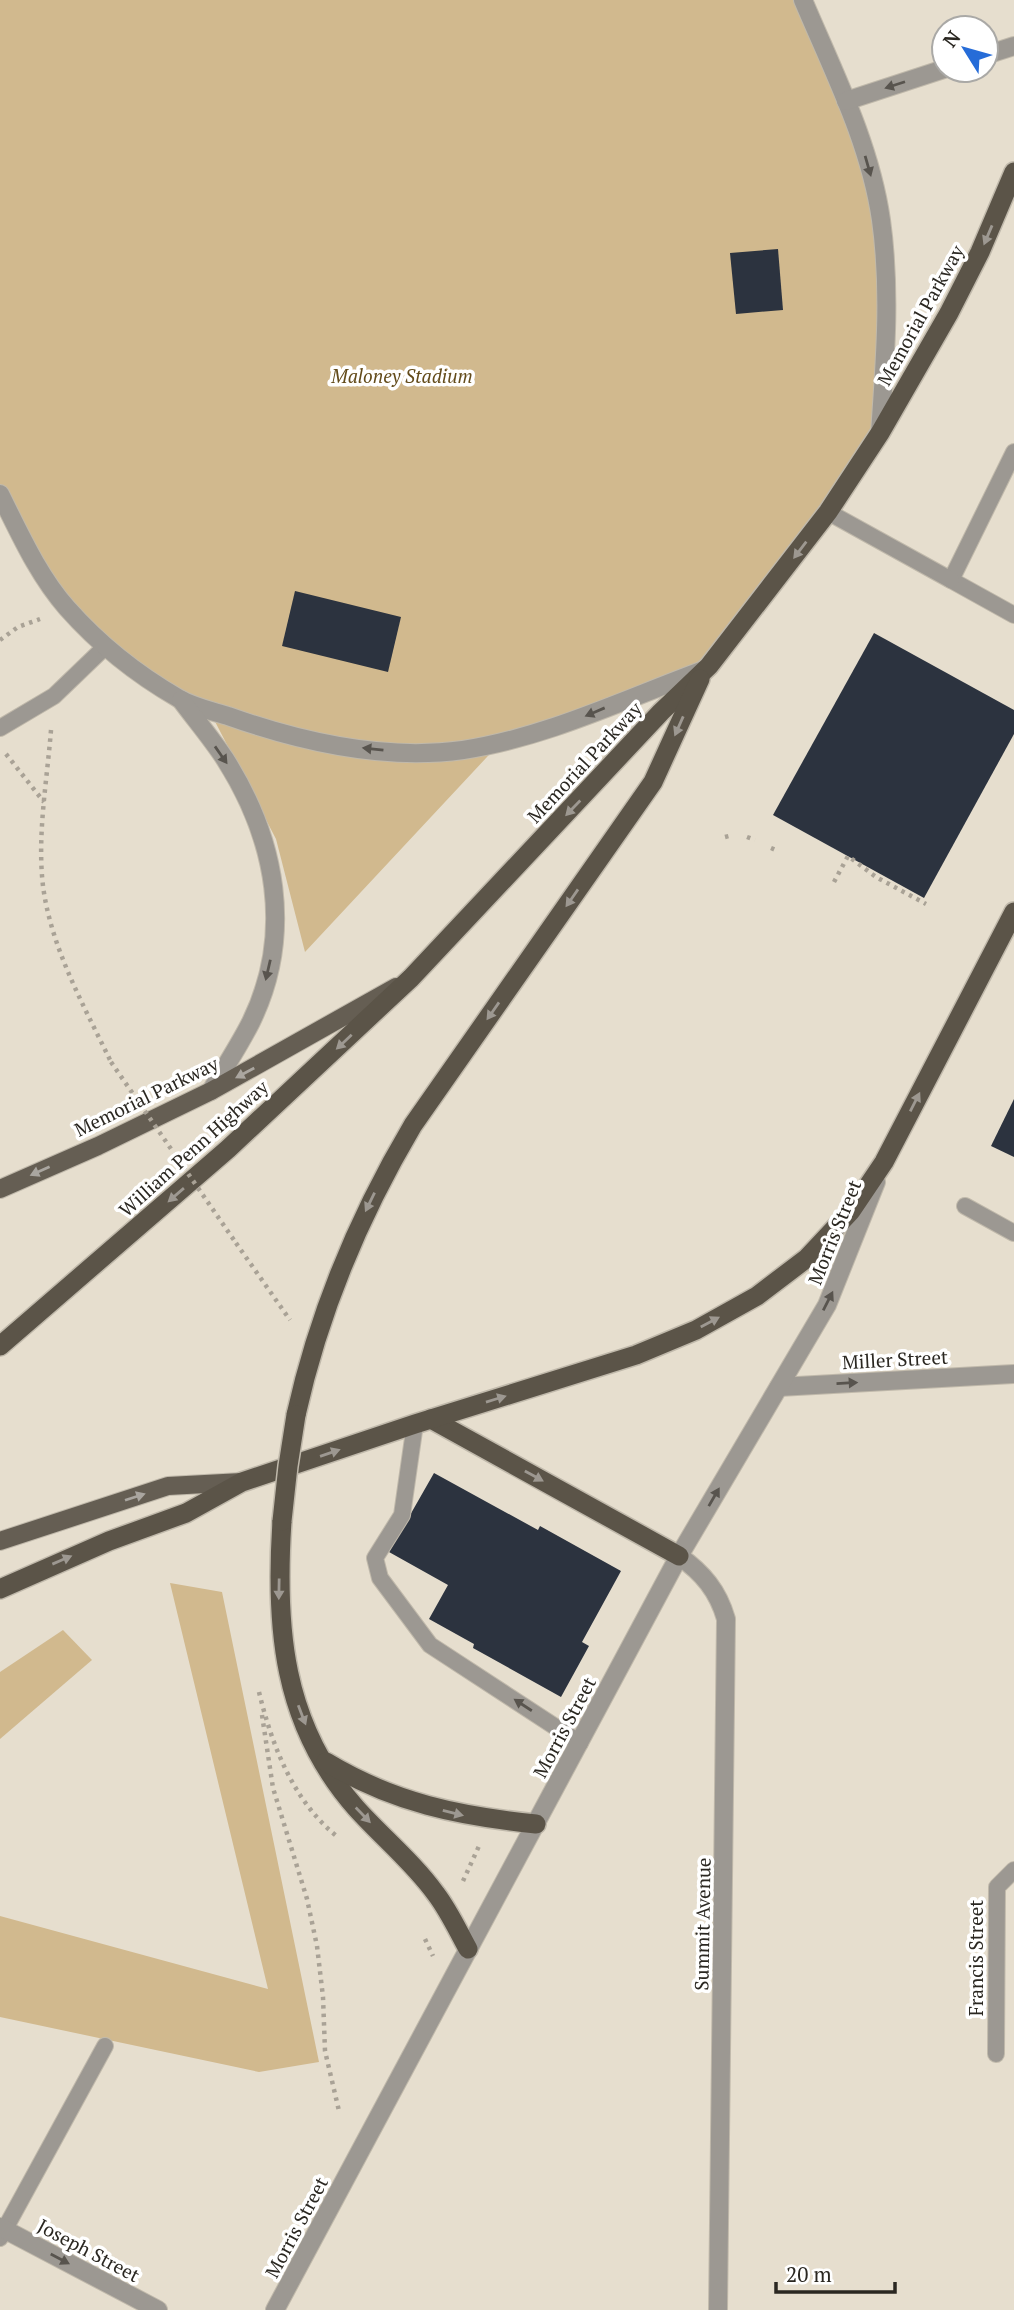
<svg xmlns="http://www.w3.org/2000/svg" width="1014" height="2310" viewBox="0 0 1014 2310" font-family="'PT Serif',serif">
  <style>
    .green { fill: #d1b98e }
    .building { fill: #2c333f }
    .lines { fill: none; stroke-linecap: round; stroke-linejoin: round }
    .service-casing { stroke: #c0b9ab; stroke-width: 18 }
    .minor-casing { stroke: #c0b9ab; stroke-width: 20 }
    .tertiary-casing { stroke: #c0b9ab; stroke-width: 20 }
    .primary-casing { stroke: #c0b9ab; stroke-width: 20 }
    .trunk-casing { stroke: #c0b9ab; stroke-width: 22 }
    .path { stroke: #a9a296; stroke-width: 4.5; stroke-dasharray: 3.5 5; stroke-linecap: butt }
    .service { stroke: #9c9892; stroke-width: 16 }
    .minor { stroke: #9c9892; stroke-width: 18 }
    .tertiary { stroke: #9c9892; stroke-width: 18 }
    .primary { stroke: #655e53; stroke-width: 18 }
    .trunk { stroke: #5b5448; stroke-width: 19 }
    .trunk-bridge-casing { stroke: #c0b9ab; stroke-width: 22; stroke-linecap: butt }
    .path-bridge { stroke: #a9a296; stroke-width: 4.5; stroke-dasharray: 3.5 5; stroke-linecap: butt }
    .trunk-bridge { stroke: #5b5448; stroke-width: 19 }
    .oneway { fill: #58544e }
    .oneway2 { fill: #9d9891 }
    .oneway3 { fill: #aaa6a0 }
    .labels { text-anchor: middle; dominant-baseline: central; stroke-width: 7; stroke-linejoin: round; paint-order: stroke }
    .street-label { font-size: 19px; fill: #2a2721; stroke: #fff }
    .park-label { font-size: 19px; font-style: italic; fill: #634b1a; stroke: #fff }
  </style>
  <rect width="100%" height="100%" fill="#e6dece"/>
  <g class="green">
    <path d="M0,0H803L881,219L880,433L709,666L501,742L305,952L276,839L209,710L181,700L67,608L0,494Z"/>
    <path d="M170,1583L222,1592L319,2062L259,2072L0,2017V1916L268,1989Z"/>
    <path d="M63,1630L92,1660L0,1739V1672Z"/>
  </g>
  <g class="building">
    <path d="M778,249L783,310L736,314L730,253Z"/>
    <path d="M295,591L401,617L388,672L282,646Z"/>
    <path d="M874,633L1014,710V734L924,898L773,815Z"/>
    <path d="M1014,1099V1157L991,1146Z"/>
    <path d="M434,1473L538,1530L540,1526L621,1571L582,1642L589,1646L561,1697L473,1648L474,1644L429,1619L448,1585L389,1552Z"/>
  </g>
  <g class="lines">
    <g class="service-casing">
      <g id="service">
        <path d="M1014,452L951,580L1014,615"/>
        <path d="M828,512L951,580"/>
        <path d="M0,728L54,696L106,646"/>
        <path d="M965,1206L1014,1233"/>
        <path d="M415,1424L402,1515L375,1558L380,1578L430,1645L580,1743"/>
        <path d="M996,2054L997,1887L1014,1870"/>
        <path d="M0,2238L105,2046"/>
      </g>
    </g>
    <g class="minor-casing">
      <g id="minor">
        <path d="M803,0C833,71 870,143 881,220C891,291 885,362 880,433"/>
        <path d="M986,55L1014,46"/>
        <path d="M846,101L944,69"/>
        <path d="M0,494C20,534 38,575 67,608C98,643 138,675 178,698C193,707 212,711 228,716C301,742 384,761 463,750C547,737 625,699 704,670"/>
        <path d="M181,700C195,719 212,739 225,759C276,839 294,934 251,1022C239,1046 224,1068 211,1091"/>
        <path d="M779,1387L1014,1374"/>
        <path d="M679,1556C703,1573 718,1591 726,1619L718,2310"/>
        <path d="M0,2227L158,2310"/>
      </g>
    </g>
    <g class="tertiary-casing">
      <path id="tertiary" d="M275,2310L679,1556L827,1305L876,1182"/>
    </g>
    <g class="primary-casing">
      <g id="primary">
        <path d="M0,1189L98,1146L211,1091L396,987"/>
        <path d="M0,1541L168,1486L242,1482"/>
      </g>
    </g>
    <g class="trunk-casing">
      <g id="trunk">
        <path d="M0,1346L228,1149L411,978L661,712L709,666L828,512L880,433L949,313L980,252L1014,172"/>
        <path d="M296,1415C319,1311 359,1216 413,1125L653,782L700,679"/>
        <path d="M431,1419L679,1556"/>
        <path d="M282,1521C275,1626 282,1724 356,1808C382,1837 413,1862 436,1894C449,1911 458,1931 468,1949"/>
        <path d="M0,1589L109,1541L186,1513L242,1482L415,1424L636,1355L696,1330L757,1296L807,1258L851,1211L884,1162L1014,912"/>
        <path d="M326,1762C394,1803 459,1816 536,1824"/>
      </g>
    </g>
    <g class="path">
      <path d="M0,640L18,627L40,619"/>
      <path d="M51,730C47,781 37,835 43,886C51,948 84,1006 111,1062"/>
      <path d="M6,754L44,802"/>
      <path d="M725,837L733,835"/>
      <path d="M747,837L755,840"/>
      <path d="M771,848L778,851"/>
      <path d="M834,882L848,856L876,877L926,904"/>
      <path d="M236,1243L290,1320"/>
      <path d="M259,1692C272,1746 294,1803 339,1838"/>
      <path d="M262,1715L273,1788L307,1899L317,1946L323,1997L325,2051L339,2111"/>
      <path d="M463,1881L479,1846"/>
      <path d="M425,1939L433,1956"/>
    </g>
    <use href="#service" class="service"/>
    <use href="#minor" class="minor"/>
    <use href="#tertiary" class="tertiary"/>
    <use href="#primary" class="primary"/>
    <use href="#trunk" class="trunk"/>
    <g class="trunk-bridge-casing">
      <path id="trunk-bridge" d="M282,1521L288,1466L296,1415"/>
    </g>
    <path class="path-bridge" d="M111,1062L236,1243"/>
    <use href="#trunk-bridge" class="trunk-bridge"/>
  </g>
  <defs><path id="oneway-solid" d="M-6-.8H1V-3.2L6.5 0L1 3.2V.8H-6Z" transform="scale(1.75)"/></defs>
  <g class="oneway">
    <use href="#oneway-solid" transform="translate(895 85) rotate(162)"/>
    <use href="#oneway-solid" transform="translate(868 166) rotate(74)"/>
    <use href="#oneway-solid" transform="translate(595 712) rotate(157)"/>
    <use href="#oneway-solid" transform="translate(373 749) rotate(-174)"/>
    <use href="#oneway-solid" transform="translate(221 755) rotate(55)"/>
    <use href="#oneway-solid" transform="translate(268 970) rotate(103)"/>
    <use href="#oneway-solid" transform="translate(828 1301) rotate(-63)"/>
    <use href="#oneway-solid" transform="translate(847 1383) rotate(-3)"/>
    <use href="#oneway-solid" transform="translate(714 1497) rotate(-60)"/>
    <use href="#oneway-solid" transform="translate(523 1705) rotate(-147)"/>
    <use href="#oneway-solid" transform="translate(60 2259) rotate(28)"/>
  </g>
  <g class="oneway2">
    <use href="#oneway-solid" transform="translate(988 235) rotate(113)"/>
    <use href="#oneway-solid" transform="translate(800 550) rotate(127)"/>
    <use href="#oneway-solid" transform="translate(679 726) rotate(114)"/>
    <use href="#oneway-solid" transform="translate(573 808) rotate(134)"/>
    <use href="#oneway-solid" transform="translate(572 898) rotate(125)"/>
    <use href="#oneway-solid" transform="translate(493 1011) rotate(125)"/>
    <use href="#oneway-solid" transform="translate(344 1042) rotate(137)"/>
    <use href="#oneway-solid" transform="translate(915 1102) rotate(-63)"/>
    <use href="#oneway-solid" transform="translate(176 1195) rotate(139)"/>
    <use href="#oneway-solid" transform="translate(370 1202) rotate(116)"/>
    <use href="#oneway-solid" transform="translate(710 1322) rotate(-28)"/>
    <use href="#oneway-solid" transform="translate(496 1399) rotate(-17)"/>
    <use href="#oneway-solid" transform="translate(330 1453) rotate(-19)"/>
    <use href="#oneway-solid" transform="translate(534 1476) rotate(29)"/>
    <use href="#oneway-solid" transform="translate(62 1560) rotate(-23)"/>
    <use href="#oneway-solid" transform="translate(279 1589) rotate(91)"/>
    <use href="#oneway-solid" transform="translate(302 1715) rotate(69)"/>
    <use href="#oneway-solid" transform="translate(453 1813) rotate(14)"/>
    <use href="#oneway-solid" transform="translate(363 1815) rotate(46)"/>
  </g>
  <g class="oneway3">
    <use href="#oneway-solid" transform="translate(245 1073) rotate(152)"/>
    <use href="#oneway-solid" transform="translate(40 1171) rotate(156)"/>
    <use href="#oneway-solid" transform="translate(135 1497) rotate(-18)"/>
  </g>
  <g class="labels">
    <g class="street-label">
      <text transform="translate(920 315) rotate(-61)">Memorial Parkway</text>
      <text transform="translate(584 762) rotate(-47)">Memorial Parkway</text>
      <text transform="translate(146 1096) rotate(-26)">Memorial Parkway</text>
      <text transform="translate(193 1148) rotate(-42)">William Penn Highway</text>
      <text transform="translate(834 1232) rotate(-68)">Morris Street</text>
      <text transform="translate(895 1359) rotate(-3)">Miller Street</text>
      <text transform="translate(564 1727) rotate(-62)">Morris Street</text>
      <text transform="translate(702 1924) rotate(-89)">Summit Avenue</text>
      <text transform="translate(975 1958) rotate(-90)">Francis Street</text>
      <text transform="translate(296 2227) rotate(-62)">Morris Street</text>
      <text transform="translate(89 2250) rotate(28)">Joseph Street</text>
    </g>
    <g class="park-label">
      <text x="402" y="375">Maloney Stadium</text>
    </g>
  </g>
  <g transform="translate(965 49) rotate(307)"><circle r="33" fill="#ffffff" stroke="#aaa9a6" stroke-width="2"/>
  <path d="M0-5L12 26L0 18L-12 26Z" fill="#266cd8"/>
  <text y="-10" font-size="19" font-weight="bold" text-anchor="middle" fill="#2a2721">N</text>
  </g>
  <path d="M776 2282v10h119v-10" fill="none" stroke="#2a2721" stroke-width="3.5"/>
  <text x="786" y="2282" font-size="21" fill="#2a2721" stroke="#ffffff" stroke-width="5" paint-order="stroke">20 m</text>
</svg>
